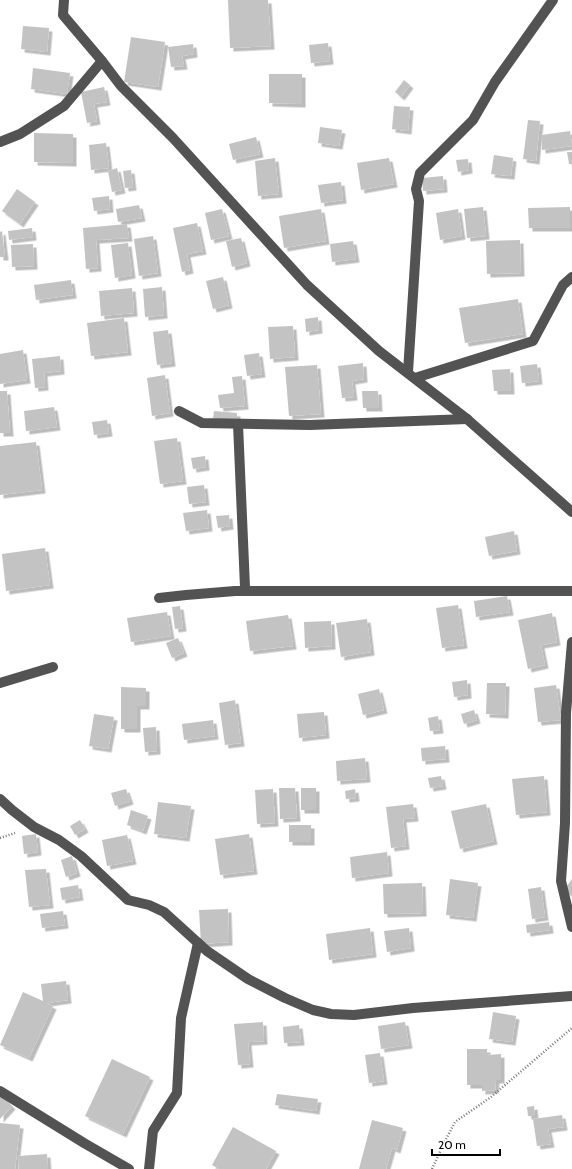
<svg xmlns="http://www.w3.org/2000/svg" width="572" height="1169" viewBox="0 0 572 1169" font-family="Cabin,sans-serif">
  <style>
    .building { fill: #c3c3c3; filter: url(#shadow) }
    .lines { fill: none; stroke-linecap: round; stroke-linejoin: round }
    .path { stroke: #757575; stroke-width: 2.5; stroke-dasharray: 1 2; stroke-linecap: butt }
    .minor { stroke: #535353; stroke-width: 10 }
  </style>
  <defs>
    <filter id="shadow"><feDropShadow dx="3.5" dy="3.5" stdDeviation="0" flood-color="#0004"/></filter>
  </defs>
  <rect width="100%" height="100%" fill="#fff"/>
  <g class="building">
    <path d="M228,0H268L271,46L230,48Z"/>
    <path d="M23,26L49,28L47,52L21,49Z"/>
    <path d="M131,37L165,42L158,87L124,82Z"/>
    <path d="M328,43L330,61L311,63L309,45Z"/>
    <path d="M193,44L194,54L182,56L184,66L171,67L168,47Z"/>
    <path d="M33,68L70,73L67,94L31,89Z"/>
    <path d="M269,74H302V104L269,103Z"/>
    <path d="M404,80L410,85L401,97L395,92Z"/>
    <path d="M104,87L107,102L94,104L97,121L87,123L81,92Z"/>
    <path d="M394,106L410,107L408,131L392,129Z"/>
    <path d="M528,120L540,121L536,161L523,159Z"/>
    <path d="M320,127L342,130L339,146L318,143Z"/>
    <path d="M570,131L572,146L542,150L541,135Z"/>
    <path d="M34,133L73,134V163L34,162Z"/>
    <path d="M256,137L260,154L233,160L229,144Z"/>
    <path d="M106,143L109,168L91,170L89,145Z"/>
    <path d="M567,152H572V164H569Z"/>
    <path d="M494,155L513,158L511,176L491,174Z"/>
    <path d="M275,158L279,194L258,196L255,161Z"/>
    <path d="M389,158L394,184L361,190L357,163Z"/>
    <path d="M468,159L469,170L458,172L456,160Z"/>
    <path d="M117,168L122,190L112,192L108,171Z"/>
    <path d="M131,170L133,187L125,188L123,171Z"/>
    <path d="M443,176L444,189L423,191L422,178Z"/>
    <path d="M341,182L343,200L321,203L318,185Z"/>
    <path d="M17,189L35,202L20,224L2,211Z"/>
    <path d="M109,196L110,209L94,211L92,198Z"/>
    <path d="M139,205L142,218L118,222L116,209Z"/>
    <path d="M483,207L486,236L467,238L464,209Z"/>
    <path d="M570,207V228H529L528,208Z"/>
    <path d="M222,209L229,236L211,240L205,213Z"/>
    <path d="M321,209L326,241L284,248L279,216Z"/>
    <path d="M458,209L462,236L440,240L436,213Z"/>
    <path d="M197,223L203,251L187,254L190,270L182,272L173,228Z"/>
    <path d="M127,224L129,238L96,240L98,268L86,269L83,228Z"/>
    <path d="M32,228L33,237L9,240L8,231Z"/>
    <path d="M2,231L5,257H0V232Z"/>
    <path d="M153,236L158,273L139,276L134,239Z"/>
    <path d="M241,238L247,263L232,267L226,241Z"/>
    <path d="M520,240L521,273L487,274L486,241Z"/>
    <path d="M353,241L356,259L332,262L330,244Z"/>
    <path d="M128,243L132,275L115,278L111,245Z"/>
    <path d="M33,244L34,266L12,267L11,245Z"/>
    <path d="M223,277L229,305L213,309L206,281Z"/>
    <path d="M71,280L73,295L36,300L34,285Z"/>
    <path d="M162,287L164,315L145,317L143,289Z"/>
    <path d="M132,288L134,313L101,316L99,291Z"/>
    <path d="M518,299L523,334L465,343L459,308Z"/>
    <path d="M318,317L319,330L306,332L305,319Z"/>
    <path d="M124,318L128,352L91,356L87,323Z"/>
    <path d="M293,326L295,357L270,359L268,327Z"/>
    <path d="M168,330L172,363L157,365L153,332Z"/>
    <path d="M23,350L27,380L0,384V354Z"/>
    <path d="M259,353L262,374L247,376L244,355Z"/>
    <path d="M60,356L61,371L44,373L45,387L35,388L32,359Z"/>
    <path d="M363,363L364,379L352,381L354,397L342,398L338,366Z"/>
    <path d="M537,364L539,381L522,383L520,366Z"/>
    <path d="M317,365L321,414L289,416L285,367Z"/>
    <path d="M510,369L511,391H494L492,370Z"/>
    <path d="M165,375L170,413L152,416L147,378Z"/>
    <path d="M242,376L245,406L220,408L218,395L234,393L232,377Z"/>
    <path d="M0,391H7L10,433H0Z"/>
    <path d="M362,391H378L379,408H363Z"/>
    <path d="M54,407L57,427L26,431L24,411Z"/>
    <path d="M214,411L237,413V421L213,418Z"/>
    <path d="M107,420L109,433L94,435L92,422Z"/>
    <path d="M177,438L183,481L160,484L154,441Z"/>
    <path d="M36,442L42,490L0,495V446Z"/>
    <path d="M205,456L206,467L193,469L191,458Z"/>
    <path d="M204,485L206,502L189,504L187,487Z"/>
    <path d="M207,510L209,528L186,531L183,513Z"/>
    <path d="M229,515L230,526L218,528L216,516Z"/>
    <path d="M514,531L517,551L489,556L485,537Z"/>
    <path d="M45,548L50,585L6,591L2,554Z"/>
    <path d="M507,596L510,612L476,617L474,601Z"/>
    <path d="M458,605L464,645L442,648L436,608Z"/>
    <path d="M180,606L183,628L175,629L172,607Z"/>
    <path d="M167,612L171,636L131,642L127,618Z"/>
    <path d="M552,613L557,642L541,645L545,665L528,669L518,620Z"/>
    <path d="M288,615L293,646L250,651L246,621Z"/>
    <path d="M367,619L371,652L341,657L336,623Z"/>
    <path d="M331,621L332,646L305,648L304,622Z"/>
    <path d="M178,638L184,653L172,658L166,643Z"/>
    <path d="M467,680L468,695L454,697L452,682Z"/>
    <path d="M487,683H506L505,715L486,714Z"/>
    <path d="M556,685L561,720L538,722L534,688Z"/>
    <path d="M121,687L146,688V706H137V729H121Z"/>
    <path d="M379,689L384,710L363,715L358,694Z"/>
    <path d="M235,700L241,743L225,745L219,703Z"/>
    <path d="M474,710L477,720L464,724L461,714Z"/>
    <path d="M324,712L326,735L299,738L297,714Z"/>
    <path d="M94,714L114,717L108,749L89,746Z"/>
    <path d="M438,716L440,730L430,731L428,718Z"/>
    <path d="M213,720L215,736L184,740L182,724Z"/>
    <path d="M156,727L157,751L145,752L143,728Z"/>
    <path d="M445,746L446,759L422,761L421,748Z"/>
    <path d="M365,758L367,779L337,781L336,761Z"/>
    <path d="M441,776L443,786L430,788L428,778Z"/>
    <path d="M544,776L547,812L516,815L512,779Z"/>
    <path d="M279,788H295L297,818L280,819Z"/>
    <rect x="301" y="788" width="15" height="22"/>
    <path d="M126,789L130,801L115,806L111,793Z"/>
    <path d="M273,789L275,823L257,824L255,790Z"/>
    <path d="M355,789L356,798L346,799L345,791Z"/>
    <path d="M158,802L191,806L186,838L154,834Z"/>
    <path d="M413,804L415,818L403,819L406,846L391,848L386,807Z"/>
    <path d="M486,804L494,841L460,849L451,811Z"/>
    <path d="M131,810L148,816L143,831L127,825Z"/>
    <path d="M80,820L85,829L75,835L70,826Z"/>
    <rect x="289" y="825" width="22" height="17"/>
    <path d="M36,834L38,852L24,854L22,836Z"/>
    <path d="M249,834L254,871L220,875L215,839Z"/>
    <path d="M127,835L133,861L107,866L102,840Z"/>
    <path d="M387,852L389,873L352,878L350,857Z"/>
    <path d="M72,856L77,873L66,877L61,860Z"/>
    <path d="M46,869L50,905L29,907L25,870Z"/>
    <path d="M450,879L478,883L473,918L446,915Z"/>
    <path d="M572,879V896L564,890Z"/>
    <path d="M422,883L423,913L384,914L383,884Z"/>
    <path d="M78,885L80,897L62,900L60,888Z"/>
    <path d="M541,887L545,917L532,919L528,889Z"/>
    <path d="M228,909L229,942L201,944L199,910Z"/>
    <path d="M63,911L65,925L42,928L40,914Z"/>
    <path d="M549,922L550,930L527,933L526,925Z"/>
    <path d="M370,928L373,954L329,960L326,934Z"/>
    <path d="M409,928L411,948L387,952L384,931Z"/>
    <path d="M66,981L68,1000L47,1003L53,1006L29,1058L0,1045L23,992L43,1001L41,984Z"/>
    <path d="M493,1012L516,1016L512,1042L489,1039Z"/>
    <path d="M263,1022L264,1041L248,1042L250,1064L238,1065L234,1024Z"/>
    <path d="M405,1022L409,1045L381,1049L378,1026Z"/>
    <path d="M299,1025L301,1042L284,1043L283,1027Z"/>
    <path d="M467,1049H487V1055L501,1054V1080H496L495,1090L482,1091V1085H467Z"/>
    <path d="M380,1053L384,1081L369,1083L365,1055Z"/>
    <path d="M112,1059L150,1077L123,1134L85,1116Z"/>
    <path d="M0,1094L12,1106L0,1119Z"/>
    <path d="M277,1094L318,1099L316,1111L275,1105Z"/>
    <path d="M534,1106L535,1116H528L527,1107Z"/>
    <path d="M562,1115L564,1127L548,1129L551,1144L537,1146L533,1119Z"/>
    <path d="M372,1120L403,1128L397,1150L392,1148L386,1169H359Z"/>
    <path d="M0,1123L20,1125L15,1169H0Z"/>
    <path d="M233,1127L276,1151L266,1169H219L212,1165Z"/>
    <path d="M47,1154L48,1169H19L18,1156Z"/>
  </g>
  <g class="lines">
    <g class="path">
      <path d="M0,838L15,833"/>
      <path d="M432,1169L444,1143L455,1122L491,1097L572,1028"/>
    </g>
    <g class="minor">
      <path d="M64,0L63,15L102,61L121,86L173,138L307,285L379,351L467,419L572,512"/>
      <path d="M0,142L20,134L64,106L102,61"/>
      <path d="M408,372L419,201L416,189L420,173L473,120L495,82L553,0"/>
      <path d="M415,378L533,341L563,285L572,277"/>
      <path d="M179,411L202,423L310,425L467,419"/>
      <path d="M238,424L245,587L243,591"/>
      <path d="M159,598L186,595L235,591H572"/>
      <path d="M572,642L566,713L565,823L561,881L572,927"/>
      <path d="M0,683L53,667"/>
      <path d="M0,799L12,810L34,827L59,840L81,856L128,900L149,905L164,912L207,951L248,979L285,998L313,1010L331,1014L354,1015L413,1008L572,996"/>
      <path d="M0,1091L84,1143L129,1169"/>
      <path d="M149,1169L153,1131L177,1093L181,1018L198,943"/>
    </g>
  </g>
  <path d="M432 1149v6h68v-6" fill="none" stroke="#000000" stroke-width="2"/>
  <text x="438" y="1149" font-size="12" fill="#000000" stroke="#ffffff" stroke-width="3" paint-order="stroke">20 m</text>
</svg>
